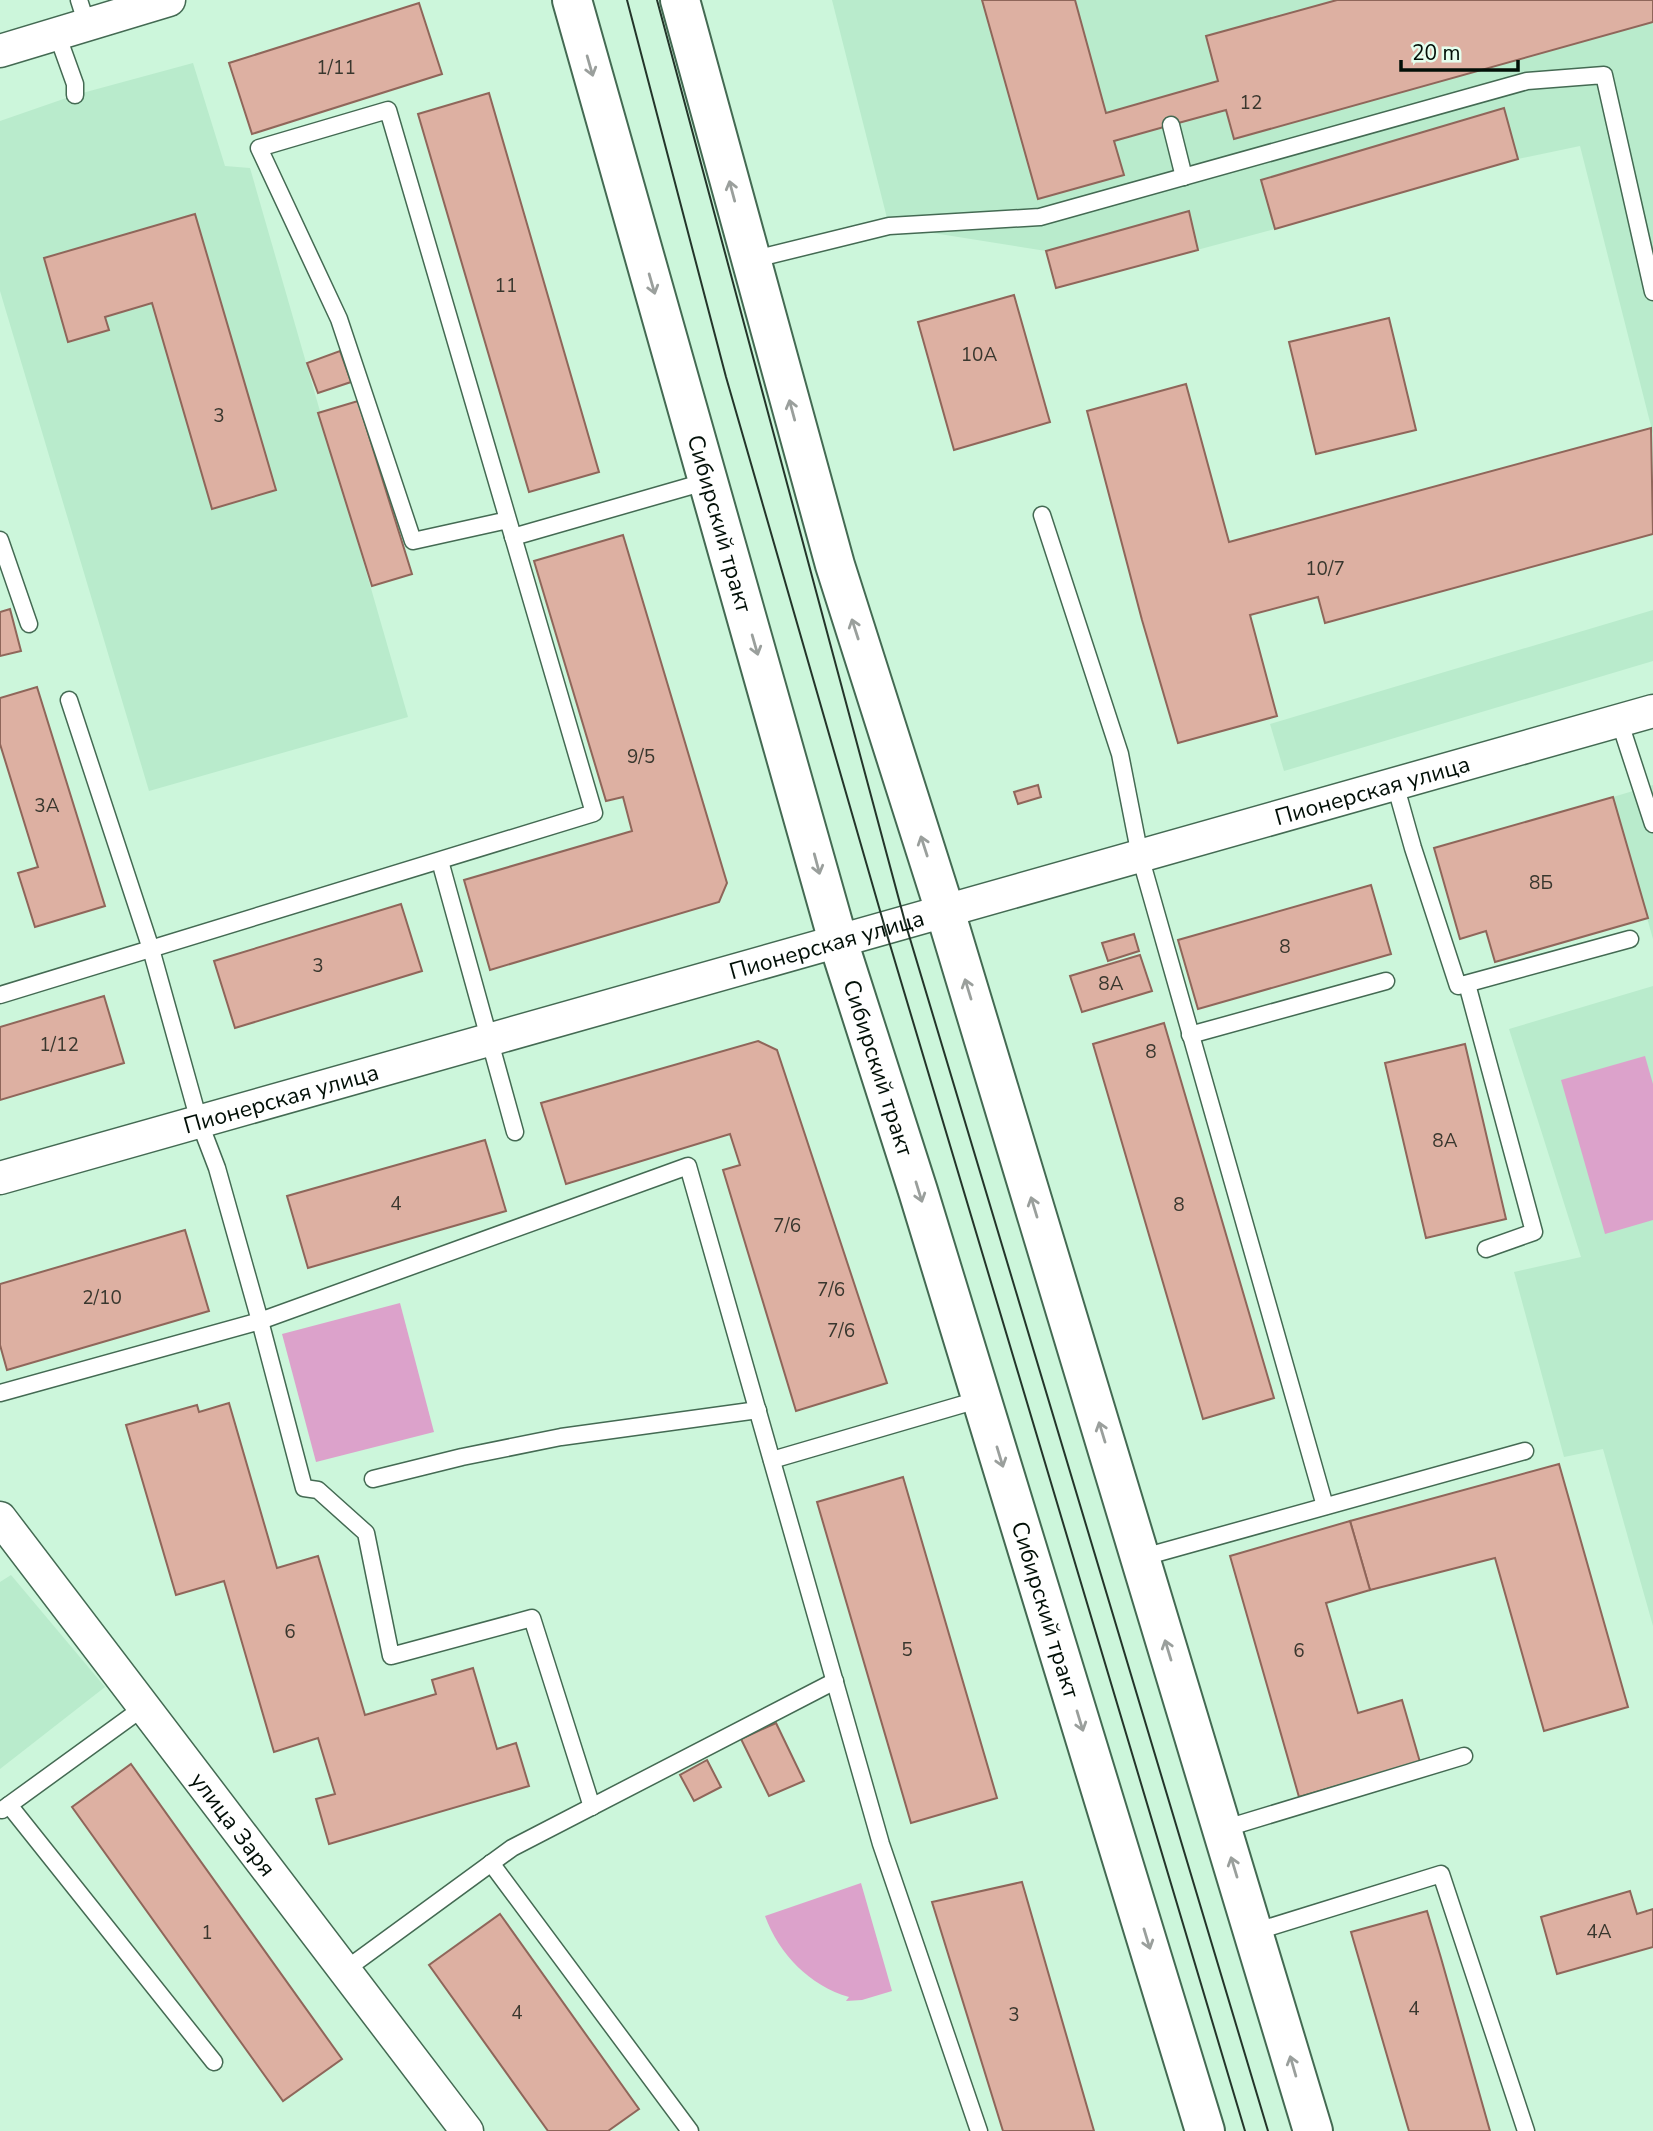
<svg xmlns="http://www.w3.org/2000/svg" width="1653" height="2131" viewBox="0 0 1653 2131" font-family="'Nunito Sans',sans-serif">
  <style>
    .built { fill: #b9ebcc }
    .green { fill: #dca2cb }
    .building { fill: #ddb0a2; stroke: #8f665a; stroke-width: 2 }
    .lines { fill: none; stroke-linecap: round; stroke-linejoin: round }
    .service-casing { stroke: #446a53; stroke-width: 19 }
    .minor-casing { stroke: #446a53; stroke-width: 35 }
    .secondary-casing { stroke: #446a53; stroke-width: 42 }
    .service { stroke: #fff; stroke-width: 16 }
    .minor { stroke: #fff; stroke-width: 32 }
    .secondary { stroke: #fff; stroke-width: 38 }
    .tram { stroke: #23352a; stroke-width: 2 }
    .oneway { stroke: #9a9f9c }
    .labels { text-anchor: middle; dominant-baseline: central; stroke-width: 5; stroke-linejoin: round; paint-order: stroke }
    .number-label { font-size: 19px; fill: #39372e }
    .street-label { font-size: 23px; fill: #020f07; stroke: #e5ffee }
  </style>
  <rect width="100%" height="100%" fill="#ccf6db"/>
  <g class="built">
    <path d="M832,0H1653V434L1580,146L1518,159L1275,229L1056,288L1046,251L889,226Z"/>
    <path d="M193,63L225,166L250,168L408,717L149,791L0,291V121L75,95Z"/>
    <path d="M1653,610V661L1284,771L1270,724Z"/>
    <path d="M1653,785V939L1613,797Z"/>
    <path d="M1653,986V1626L1603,1449L1564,1457L1514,1272L1581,1257L1509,1029Z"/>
    <path d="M11,1575L105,1687L0,1769V1582Z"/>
  </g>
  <g class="green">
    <path d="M1645,1056L1653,1084V1220L1605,1234L1561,1080Z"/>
    <path d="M400,1303L434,1432L316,1462L282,1334Z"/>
    <path d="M861,1883L892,1991L862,2000L846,2001L849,1997C810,1986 779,1954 765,1916Z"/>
  </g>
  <g class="building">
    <path d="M982,0H1075L1106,113L1218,81L1206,36L1337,0H1653V22L1234,139L1226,110L1171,125L1114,141L1124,175L1038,199Z"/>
    <path d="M419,3L442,74L252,134L229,63Z"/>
    <path d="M489,93L599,472L529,492L418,114Z"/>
    <path d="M1504,108L1518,159L1275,229L1261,180Z"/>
    <path d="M1189,211L1198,250L1056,288L1046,251Z"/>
    <path d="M195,214L276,490L212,509L152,303L105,317L109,330L68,342L44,258Z"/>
    <path d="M1014,295L1050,422L954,450L918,322Z"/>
    <path d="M1389,318L1416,430L1316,454L1289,342Z"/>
    <path d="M340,351L351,382L318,393L307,363Z"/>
    <path d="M1186,384L1229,542L1651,428L1653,534L1325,623L1318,597L1250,615L1277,716L1178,743L1142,620L1087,411Z"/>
    <path d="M358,401L412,574L372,586L318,413Z"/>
    <path d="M623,535L727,883L719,902L490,970L464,880L632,831L623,797L606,801L534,561Z"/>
    <path d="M10,609L21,651L0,656V612Z"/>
    <path d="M37,687L105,906L35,927L18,873L38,867L0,744V698Z"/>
    <path d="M1038,785L1041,797L1018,804L1014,792Z"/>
    <path d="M1613,797L1648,918L1495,962L1486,931L1460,939L1434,848Z"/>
    <path d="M1371,885L1391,954L1198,1009L1178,940Z"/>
    <path d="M401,904L422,971L235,1028L214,961Z"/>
    <path d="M1134,934L1139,951L1108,961L1102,943Z"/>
    <path d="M1140,955L1152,991L1082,1012L1070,976Z"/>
    <path d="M104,996L124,1063L0,1100V1027Z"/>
    <path d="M1164,1023L1274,1398L1203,1419L1093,1044Z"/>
    <path d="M758,1041L777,1050L887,1383L796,1411L723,1170L740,1165L730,1134L566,1184L541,1103Z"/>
    <path d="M1465,1044L1506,1219L1426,1238L1385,1063Z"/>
    <path d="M485,1140L506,1211L308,1268L287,1196Z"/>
    <path d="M185,1230L209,1311L7,1370L0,1345V1284Z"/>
    <path d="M229,1403L277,1568L318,1556L365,1715L436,1694L432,1680L473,1668L497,1749L516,1743L529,1786L329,1844L316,1799L335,1794L318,1738L274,1752L224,1581L176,1595L126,1425L197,1405L199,1412Z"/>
    <path d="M1559,1464L1628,1707L1544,1731L1495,1558L1370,1590L1350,1521Z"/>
    <path d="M903,1477L997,1798L911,1823L817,1502Z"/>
    <path d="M1350,1521L1370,1590L1326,1603L1358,1713L1402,1700L1420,1762L1299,1797L1230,1556Z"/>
    <path d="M776,1723L804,1781L769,1796L741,1739Z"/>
    <path d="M707,1760L721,1787L694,1801L680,1775Z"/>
    <path d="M131,1764L342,2059L283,2101L72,1807Z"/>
    <path d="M1022,1882L1094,2131H1003L932,1902Z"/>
    <path d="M1630,1891L1637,1914L1653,1909V1947L1557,1974L1541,1917Z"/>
    <path d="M1427,1911L1441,1958L1490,2131H1409L1351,1932Z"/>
    <path d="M500,1914L639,2109L608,2131H548L429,1965Z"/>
  </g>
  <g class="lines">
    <g class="service-casing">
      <g id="service">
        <path d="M79,0L87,25"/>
        <path d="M57,34L75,84V95"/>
        <path d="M1171,125L1184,177"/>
        <path d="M751,260L889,226L1040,217L1527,81L1604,75L1653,292"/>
        <path d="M1042,515L1120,754L1140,856L1325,1506"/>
        <path d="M513,537L708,481"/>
        <path d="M0,540L29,624"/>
        <path d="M69,700L151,949L199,1121L217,1168L260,1321L688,1166L881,1844L979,2131"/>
        <path d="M1619,720L1653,824"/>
        <path d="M1395,784L1413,848L1458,986L1630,939"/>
        <path d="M440,861L515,1132"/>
        <path d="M1467,984L1534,1232L1486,1249"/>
        <path d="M0,995L594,813L388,110L259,148L339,319L413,541L508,520"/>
        <path d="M1190,1035L1386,981"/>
        <path d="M0,1393L260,1321L304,1488L318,1490L366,1533L391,1656L532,1618L592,1807"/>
        <path d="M772,1460L981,1399"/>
        <path d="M373,1479L462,1457L561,1437L758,1410"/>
        <path d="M1140,1558L1525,1451"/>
        <path d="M9,1805L214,2062"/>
        <path d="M2,1810L144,1707"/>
        <path d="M1223,1829L1464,1756"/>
        <path d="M491,1863L690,2131"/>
        <path d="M1254,1932L1441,1874L1526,2131"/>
        <path d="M345,1970L512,1848L835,1681"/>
      </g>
    </g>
    <g class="minor-casing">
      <g id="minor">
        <path d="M0,51L169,0"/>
        <path id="s1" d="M0,1178L1653,711"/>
        <path id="s2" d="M0,1518L467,2131"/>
      </g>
    </g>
    <g class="secondary-casing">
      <g id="secondary">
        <path id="s3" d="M572,0L838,941L918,1191L1205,2131"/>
        <path d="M680,0L835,565L945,911L1313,2131"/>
      </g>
    </g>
    <use href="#service" class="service"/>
    <use href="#minor" class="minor"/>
    <use href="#secondary" class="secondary"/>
    <g class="tram">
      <path d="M627,0L726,377L885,928L1245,2131"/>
      <path d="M657,0L905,922L1268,2131"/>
    </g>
  </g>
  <defs><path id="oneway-shaft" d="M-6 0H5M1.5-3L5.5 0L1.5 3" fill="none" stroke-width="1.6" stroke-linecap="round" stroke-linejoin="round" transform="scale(1.75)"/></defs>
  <g class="oneway">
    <use href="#oneway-shaft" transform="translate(590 66) rotate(74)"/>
    <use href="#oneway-shaft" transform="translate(732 191) rotate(-105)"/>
    <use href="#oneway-shaft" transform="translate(652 284) rotate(74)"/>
    <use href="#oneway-shaft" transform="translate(792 410) rotate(-105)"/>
    <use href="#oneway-shaft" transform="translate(855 629) rotate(-108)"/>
    <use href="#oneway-shaft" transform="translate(755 645) rotate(74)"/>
    <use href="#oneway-shaft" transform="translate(924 846) rotate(-108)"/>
    <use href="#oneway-shaft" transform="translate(817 864) rotate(75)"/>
    <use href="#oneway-shaft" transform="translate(968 989) rotate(-107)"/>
    <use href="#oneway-shaft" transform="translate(919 1192) rotate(73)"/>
    <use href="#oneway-shaft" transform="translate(1034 1207) rotate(-107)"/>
    <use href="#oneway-shaft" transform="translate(1102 1432) rotate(-107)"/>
    <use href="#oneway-shaft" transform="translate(1000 1457) rotate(73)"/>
    <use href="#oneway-shaft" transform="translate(1168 1650) rotate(-107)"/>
    <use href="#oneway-shaft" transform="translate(1080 1721) rotate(73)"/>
    <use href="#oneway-shaft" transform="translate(1234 1867) rotate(-107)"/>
    <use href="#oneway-shaft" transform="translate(1147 1939) rotate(73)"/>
    <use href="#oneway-shaft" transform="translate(1293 2066) rotate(-106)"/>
  </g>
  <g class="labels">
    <g class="number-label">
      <text x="336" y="68">1/11</text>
      <text x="1251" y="103">12</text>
      <text x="506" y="286">11</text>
      <text x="979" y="355">10А</text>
      <text x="219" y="416">3</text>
      <text x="1325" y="569">10/7</text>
      <text x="641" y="757">9/5</text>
      <text x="47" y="806">3А</text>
      <text x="1541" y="883">8Б</text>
      <text x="1285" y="947">8</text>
      <text x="318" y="966">3</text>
      <text x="1111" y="984">8А</text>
      <text x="59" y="1045">1/12</text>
      <text x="1151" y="1052">8</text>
      <text x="1445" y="1141">8А</text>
      <text x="396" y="1204">4</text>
      <text x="1179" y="1205">8</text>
      <text x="787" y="1226">7/6</text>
      <text x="831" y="1290">7/6</text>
      <text x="102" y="1298">2/10</text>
      <text x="841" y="1331">7/6</text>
      <text x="290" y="1632">6</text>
      <text x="907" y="1650">5</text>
      <text x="1299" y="1651">6</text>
      <text x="1599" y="1932">4А</text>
      <text x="207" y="1933">1</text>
      <text x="1414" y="2009">4</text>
      <text x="517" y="2013">4</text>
      <text x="1014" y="2015">3</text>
    </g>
    <g class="street-label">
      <text stroke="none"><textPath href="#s3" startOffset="544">Сибирский тракт</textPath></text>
      <text stroke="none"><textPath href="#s1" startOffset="1426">Пионерская улица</textPath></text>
      <text stroke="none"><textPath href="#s1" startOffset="859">Пионерская улица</textPath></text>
      <text stroke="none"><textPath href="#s3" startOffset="1111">Сибирский тракт</textPath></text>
      <text stroke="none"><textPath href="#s1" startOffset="292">Пионерская улица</textPath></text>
      <text stroke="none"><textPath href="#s3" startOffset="1678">Сибирский тракт</textPath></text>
      <text stroke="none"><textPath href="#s2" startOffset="385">улица Заря</textPath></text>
    </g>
  </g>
  <path d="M1401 60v10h117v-10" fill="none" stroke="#020f07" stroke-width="3.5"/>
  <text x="1412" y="60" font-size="21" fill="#020f07" stroke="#e5ffee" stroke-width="5" paint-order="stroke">20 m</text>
</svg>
